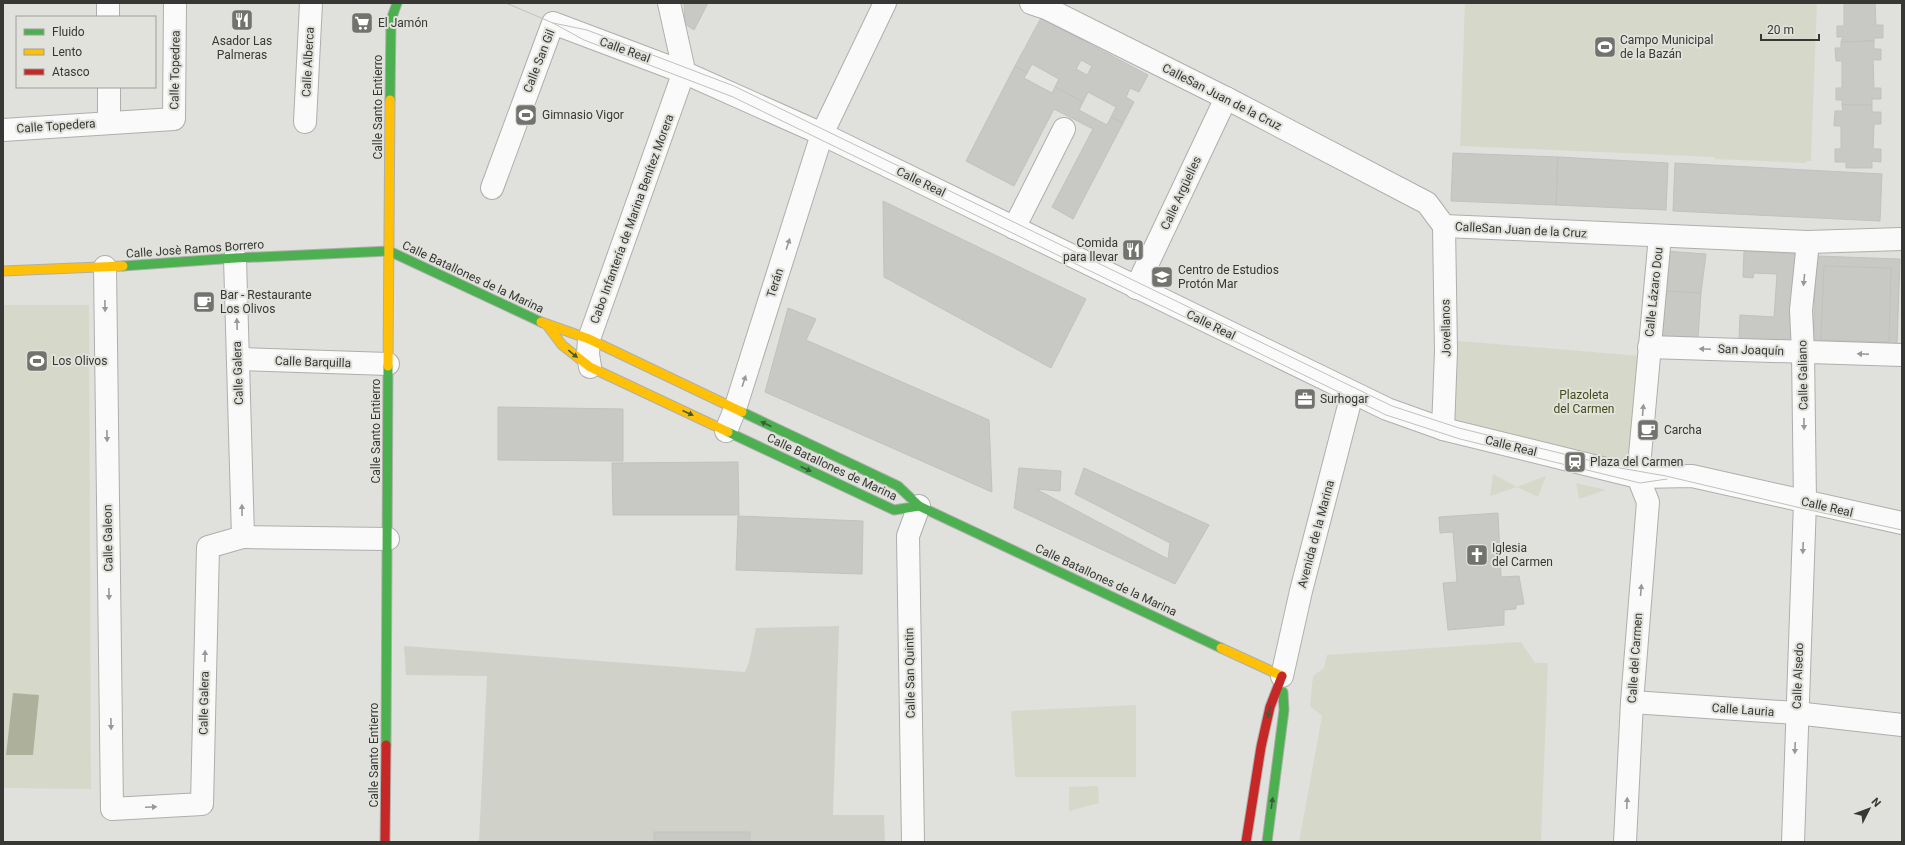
<svg xmlns="http://www.w3.org/2000/svg" width="1905" height="845" viewBox="0 0 1905 845" font-family="Roboto,sans-serif">
  <style>
    .built { fill: #d0d2c9 }
    .green { fill: #d6d9c9 }
    .water { fill: #adb19b }
    .building { fill: #c8c9c5; stroke: #c1c1be; fill-rule: evenodd }
    .lines { fill: none; stroke-linecap: round; stroke-linejoin: round }
    .street-casing { stroke: #aeafac; stroke-width: 24 }
    .fast-casing { stroke: #aeafac; stroke-width: 11 }
    .slow-casing { stroke: #aeafac; stroke-width: 11 }
    .jam-casing { stroke: #aeafac; stroke-width: 11 }
    .street { stroke: #fafafa; stroke-width: 22 }
    .fast { stroke: #4caf50; stroke-width: 9 }
    .slow { stroke: #ffc107; stroke-width: 9 }
    .jam { stroke: #c62828; stroke-width: 9 }
    .tram { stroke: #c0c0be; stroke-width: 1 }
    .oneway { fill: #989898 }
    .oneway2 { fill: #3d5b3d }
    .labels { text-anchor: middle; dominant-baseline: central; stroke-width: 4; stroke-linejoin: round; paint-order: stroke }
    .poi-label { font-size: 12px; fill: #373735; stroke: #e1e2db; text-anchor: start }
    .street-label { font-size: 12px; fill: #373735; stroke: #e1e2db }
    .park-label { font-size: 12px; fill: #444c1a; stroke: #e1e2db }
  </style>
  <rect width="100%" height="100%" fill="#e0e1dc"/>
  <path class="built" d="M839,626L833,815H884L885,842H479L487,676L406,675L404,646L745,672L749,662L756,628Z"/>
  <g class="green">
    <path d="M1465,3H1817L1811,161H1806V163L1715,159V157L1460,146Z"/>
    <path d="M3,305H89L91,789L3,788Z"/>
    <path d="M1448,340L1641,356L1636,464L1447,423Z"/>
    <path d="M1493,474L1517,487L1546,476L1538,497L1517,487L1490,496Z"/>
    <path d="M1576,483L1606,490L1579,499Z"/>
    <path d="M1521,642L1535,663H1548L1541,842H1299L1322,716L1310,706L1313,676L1324,668L1327,655Z"/>
    <path d="M1136,705V777H1015L1011,711Z"/>
    <path d="M1098,786L1099,803L1069,811V787Z"/>
  </g>
  <path class="water" d="M13,693L39,695L33,755H6Z"/>
  <g class="building">
    <path d="M684,3H708L694,30L685,24Z"/>
    <path d="M1844,3H1875L1876,25H1883V38H1874V41L1841,42L1843,37H1837V26H1844Z"/>
    <path d="M1041,18L1148,75L1139,92L1130,88L1126,97L1134,102L1123,123L1111,117L1116,107L1088,92L1083,102L1055,87L1059,79L1032,64L1027,73L1015,66ZM1081,60L1092,66L1087,75L1076,69Z"/>
    <path d="M1874,41V49H1881V60H1873L1874,88H1881V99H1872V105H1842V100H1836V88H1842V61H1836L1835,48H1841V42Z"/>
    <path d="M1015,66L1027,73L1024,78L1052,93L1055,87L1083,102L1079,110L1107,125L1111,117L1123,123L1073,219L1052,207L1093,129L1054,109L1014,186L966,161Z"/>
    <path d="M1842,105H1872V112H1881V124H1874L1873,149H1881V162L1872,161V168H1846V162H1835V149H1841V126H1834L1835,111H1843Z"/>
    <path d="M1453,153L1558,157L1556,205L1451,201Z"/>
    <path d="M1558,157L1668,163L1666,210L1556,205Z"/>
    <path d="M1675,163L1882,174L1880,221L1673,211Z"/>
    <path d="M883,201L1086,299L1051,368L884,277Z"/>
    <path d="M1665,251L1706,254L1701,293L1662,291Z"/>
    <path d="M1744,251L1799,254L1796,342L1739,339L1740,315L1774,317L1777,274L1754,273L1753,278L1743,277Z"/>
    <path d="M1816,256L1900,259L1897,345L1813,342Z"/>
    <path d="M1824,266L1891,268L1889,342L1821,340Z"/>
    <path d="M1662,291L1701,293L1698,338L1660,336Z"/>
    <path d="M788,308L816,319L806,340L989,420L992,492L765,392Z"/>
    <path d="M498,407L623,409V461L498,460Z"/>
    <path d="M738,462L739,515H613L612,463Z"/>
    <path d="M1019,468L1061,471L1060,491L1036,489L1168,559L1170,543L1075,494L1084,468L1209,525L1175,584L1014,508Z"/>
    <path d="M1498,513L1501,577L1519,576L1524,604L1516,605V609L1504,610V625L1448,630L1443,583L1457,582L1453,532L1440,533L1439,517Z"/>
    <path d="M738,516L863,521L862,574L736,570Z"/>
    <rect x="654" y="832" width="96" height="10"/>
  </g>
  <g class="lines">
    <g class="street-casing">
      <g id="street">
        <path d="M108,3V17"/>
        <path d="M1031,3L1046,8L1226,98L1427,203L1444,226L1808,242L1902,239"/>
        <path d="M109,87V123"/>
        <path d="M305,122L311,3"/>
        <path d="M3,130L174,119L175,3"/>
        <path d="M492,188L553,23L683,72L822,134L1387,409L1443,429L1638,477L1692,476L1902,523"/>
        <path d="M1014,228L1064,129"/>
        <path d="M105,267L112,809L202,804L208,547L243,537L235,258"/>
        <path d="M1136,288L1226,98"/>
        <path d="M1649,347L1902,355"/>
        <path d="M238,359L388,364"/>
        <path d="M590,367L588,354L589,339L682,77L683,66L669,3"/>
        <path d="M1443,429L1446,351L1444,226"/>
        <path d="M726,431L735,409L822,134L885,3"/>
        <path d="M243,537L388,539"/>
        <path d="M1282,676L1301,591L1352,394"/>
        <path d="M1632,702L1796,713L1902,725"/>
        <path d="M913,842L908,536L919,506"/>
        <path d="M1625,842L1632,702L1648,502L1638,477L1660,236"/>
        <path d="M1793,842L1805,502L1803,352L1801,310L1808,242"/>
      </g>
    </g>
    <g class="fast-casing">
      <g id="fast">
        <path d="M390,100L391,20L397,3"/>
        <path d="M123,266L235,258L389,251L541,322"/>
        <path d="M728,432L894,510L919,506L898,486L742,412"/>
        <path d="M919,506L1221,648"/>
        <path d="M386,745L388,366"/>
        <path d="M1267,842L1284,710L1283,692"/>
      </g>
    </g>
    <g class="slow-casing">
      <g id="slow">
        <path d="M3,271L123,266"/>
        <path d="M541,322L589,339L742,412"/>
        <path d="M547,325L562,345L590,367L728,432"/>
        <path d="M388,366L390,100"/>
        <path d="M1221,648L1282,676"/>
      </g>
    </g>
    <g class="jam-casing">
      <g id="jam">
        <path d="M385,842L386,745"/>
        <path d="M1246,842L1261,747L1270,707L1282,676"/>
      </g>
    </g>
    <use href="#street" class="street"/>
    <use href="#fast" class="fast"/>
    <use href="#slow" class="slow"/>
    <use href="#jam" class="jam"/>
    <g class="tram">
      <path d="M506,3L553,23L584,40L733,97L1386,415L1460,439L1640,483L1667,479"/>
      <path d="M553,23L587,30L734,86L1392,406L1459,428L1620,468L1666,476L1805,509L1902,530"/>
    </g>
  </g>
  <defs><path id="oneway-solid" d="M-6-.8H1V-3.2L6.5 0L1 3.2V.8H-6Z"/></defs>
  <g class="oneway">
    <use href="#oneway-solid" transform="translate(788 244) rotate(-72)"/>
    <use href="#oneway-solid" transform="translate(1804 280) rotate(96)"/>
    <use href="#oneway-solid" transform="translate(105 306) rotate(89)"/>
    <use href="#oneway-solid" transform="translate(237 324) rotate(-92)"/>
    <use href="#oneway-solid" transform="translate(1705 349) rotate(-178)"/>
    <use href="#oneway-solid" transform="translate(1863 354) rotate(-178)"/>
    <use href="#oneway-solid" transform="translate(744 381) rotate(-72)"/>
    <use href="#oneway-solid" transform="translate(1643 410) rotate(-85)"/>
    <use href="#oneway-solid" transform="translate(1804 424) rotate(89)"/>
    <use href="#oneway-solid" transform="translate(107 436) rotate(89)"/>
    <use href="#oneway-solid" transform="translate(242 510) rotate(-91)"/>
    <use href="#oneway-solid" transform="translate(1803 548) rotate(92)"/>
    <use href="#oneway-solid" transform="translate(1641 590) rotate(-85)"/>
    <use href="#oneway-solid" transform="translate(109 594) rotate(89)"/>
    <use href="#oneway-solid" transform="translate(205 656) rotate(-89)"/>
    <use href="#oneway-solid" transform="translate(111 724) rotate(89)"/>
    <use href="#oneway-solid" transform="translate(1795 748) rotate(92)"/>
    <use href="#oneway-solid" transform="translate(1627 803) rotate(-87)"/>
    <use href="#oneway-solid" transform="translate(151 807) rotate(-3)"/>
  </g>
  <g class="oneway2">
    <use href="#oneway-solid" transform="translate(573 354) rotate(39)"/>
    <use href="#oneway-solid" transform="translate(688 413) rotate(25)"/>
    <use href="#oneway-solid" transform="translate(766 424) rotate(-155)"/>
    <use href="#oneway-solid" transform="translate(806 469) rotate(25)"/>
    <use href="#oneway-solid" transform="translate(1269 712) rotate(103)"/>
    <use href="#oneway-solid" transform="translate(1272 803) rotate(-82)"/>
  </g>
  <defs>
    <g id="restaurant-square" transform="scale(1.15)"><rect x="-9" y="-9" width="18" height="18" rx="4" fill="#72726f" stroke="#e1e2db"/><path d="M-5-6h1v4h1v-4h1v4h1v-4h1v5L-1.5 .5V6h-2V.5L-5-1ZM5-6V6H3V1.5H1.5Q1.5-4 5-6Z" fill="#fff"/></g>
    <g id="supermarket-square" transform="scale(1.15)"><rect x="-9" y="-9" width="18" height="18" rx="4" fill="#72726f" stroke="#e1e2db"/><path d="M-6-5.5h2.5l.6 2H6L4.5 2H-2.5L-4.4-4H-6ZM-1.5 3.2a1.3 1.3 0 1 0 .1 0ZM3 3.2a1.3 1.3 0 1 0 .1 0Z" fill="#fff"/></g>
    <g id="stadium-square" transform="scale(1.15)"><rect x="-9" y="-9" width="18" height="18" rx="4" fill="#72726f" stroke="#e1e2db"/><path d="M0-5a6.5 5 0 1 0 0 10a6.5 5 0 1 0 0-10ZM-3.5-1.8h7v3.6h-7Z" fill="#fff"/></g>
    <g id="university-square" transform="scale(1.15)"><rect x="-9" y="-9" width="18" height="18" rx="4" fill="#72726f" stroke="#e1e2db"/><path d="M0-5L7-2L0 1L-7-2ZM-4 1L0 2.5L4 1V4Q0 6-4 4Z" fill="#fff"/></g>
    <g id="cafe-square" transform="scale(1.15)"><rect x="-9" y="-9" width="18" height="18" rx="4" fill="#72726f" stroke="#e1e2db"/><path d="M-5.5-4.5H6V0H3Q3 3.5 0 3.5H-2.5Q-5.5 3.5-5.5 0ZM3-3.2v2h1.7v-2ZM-6 4.5H4V6H-6Z" fill="#fff"/></g>
    <g id="office-square" transform="scale(1.15)"><rect x="-9" y="-9" width="18" height="18" rx="4" fill="#72726f" stroke="#e1e2db"/><path d="M-6-3h4V-5.5h4V-3h4V5H-6ZM-1-4.5V-3h2v-1.5ZM-6 0V1H6V0Z" fill="#fff"/></g>
    <g id="station-square" transform="scale(1.15)"><rect x="-9" y="-9" width="18" height="18" rx="4" fill="#72726f" stroke="#e1e2db"/><path d="M-3-6H3Q5-6 5-4V2Q5 4 3 4L4.5 6H3L1.5 4h-3L-3 6H-4.5L-3 4Q-5 4-5 2V-4Q-5-6-3-6ZM-3.5-4v3h7v-3ZM-3.5 1v1.5H-2V1ZM2 1v1.5H3.5V1Z" fill="#fff"/></g>
    <g id="church-square" transform="scale(1.15)"><rect x="-9" y="-9" width="18" height="18" rx="4" fill="#72726f" stroke="#e1e2db"/><path d="M-1.2-6h2.4v3.5h3.3v2.4h-3.3V6h-2.4V-.1h-3.3v-2.4h3.3Z" fill="#fff"/></g>
  </defs>
  <g fill-rule="evenodd">
    <use href="#restaurant-square" x="242" y="20"/>
    <use href="#supermarket-square" x="362" y="23"/>
    <use href="#stadium-square" x="1605" y="47"/>
    <use href="#stadium-square" x="526" y="115"/>
    <use href="#restaurant-square" x="1133" y="250"/>
    <use href="#university-square" x="1162" y="277"/>
    <use href="#cafe-square" x="204" y="302"/>
    <use href="#stadium-square" x="37" y="361"/>
    <use href="#office-square" x="1305" y="399"/>
    <use href="#cafe-square" x="1648" y="430"/>
    <use href="#station-square" x="1575" y="462"/>
    <use href="#church-square" x="1477" y="555"/>
  </g>
  <g class="labels">
    <g class="poi-label">
      <text x="378" y="23">El Jamón</text>
      <text x="1620" y="40">Campo Municipal<tspan x="1620" dy="14">de la Bazán</tspan></text>
      <text x="242" y="41" text-anchor="middle">Asador Las<tspan x="242" dy="14">Palmeras</tspan></text>
      <text x="542" y="115">Gimnasio Vigor</text>
      <text x="1118" y="243" text-anchor="end">Comida<tspan x="1118" dy="14">para llevar</tspan></text>
      <text x="1178" y="270">Centro de Estudios<tspan x="1178" dy="14">Protón Mar</tspan></text>
      <text x="220" y="295">Bar - Restaurante<tspan x="220" dy="14">Los Olivos</tspan></text>
      <text x="52" y="361">Los Olivos</text>
      <text x="1320" y="399">Surhogar</text>
      <text x="1664" y="430">Carcha</text>
      <text x="1590" y="462">Plaza del Carmen</text>
      <text x="1492" y="548">Iglesia<tspan x="1492" dy="14">del Carmen</tspan></text>
    </g>
    <g class="street-label">
      <text transform="translate(625 50) rotate(20)">Calle Real</text>
      <text transform="translate(539 61) rotate(-69)">Calle San Gil</text>
      <text transform="translate(308 62) rotate(-87)">Calle Alberca</text>
      <text transform="translate(175 70) rotate(-89)">Calle Topedrea</text>
      <text transform="translate(1222 97) rotate(27)">CalleSan Juan de la Cruz</text>
      <text transform="translate(378 107) rotate(-90)">Calle Santo Entierro</text>
      <text transform="translate(56 126) rotate(-4)">Calle Topedera</text>
      <text transform="translate(921 182) rotate(26)">Calle Real</text>
      <text transform="translate(1181 193) rotate(-65)">Calle Argüelles</text>
      <text transform="translate(632 219) rotate(-70)">Cabo Infantería de Marina Benítez Morera</text>
      <text transform="translate(1521 230) rotate(3)">CalleSan Juan de la Cruz</text>
      <text transform="translate(195 249) rotate(-4)">Calle Josè Ramos Borrero</text>
      <text transform="translate(473 277) rotate(25)">Calle Batallones de la Marina</text>
      <text transform="translate(775 283) rotate(-72)">Terán</text>
      <text transform="translate(1654 292) rotate(-84)">Calle Lázaro Dou</text>
      <text transform="translate(1211 325) rotate(26)">Calle Real</text>
      <text transform="translate(1446 328) rotate(-91)">Jovellanos</text>
      <text transform="translate(1751 350) rotate(2)">San Joaquín</text>
      <text transform="translate(313 362) rotate(2)">Calle Barquilla</text>
      <text transform="translate(238 373) rotate(-92)">Calle Galera</text>
      <text transform="translate(1803 375) rotate(-91)">Calle Galiano</text>
      <text transform="translate(376 431) rotate(-90)">Calle Santo Entierro</text>
      <text transform="translate(1511 446) rotate(14)">Calle Real</text>
      <text transform="translate(832 467) rotate(25)">Calle Batallones de Marina</text>
      <text transform="translate(1827 507) rotate(13)">Calle Real</text>
      <text transform="translate(1316 534) rotate(-75)">Avenida de la Marina</text>
      <text transform="translate(108 538) rotate(-91)">Calle Galeon</text>
      <text transform="translate(1106 580) rotate(25)">Calle Batallones de la Marina</text>
      <text transform="translate(1635 658) rotate(-86)">Calle del Carmen</text>
      <text transform="translate(910 673) rotate(-91)">Calle San Quintin</text>
      <text transform="translate(1798 676) rotate(-88)">Calle Alsedo</text>
      <text transform="translate(204 703) rotate(-89)">Calle Galera</text>
      <text transform="translate(1743 710) rotate(4)">Calle Lauria</text>
      <text transform="translate(374 755) rotate(-90)">Calle Santo Entierro</text>
    </g>
    <g class="park-label">
      <text x="1584" y="395">Plazoleta<tspan x="1584" dy="14">del Carmen</tspan></text>
    </g>
  </g>
  <rect width="1905" height="845" fill="none" stroke="#373735" stroke-width="8"/>
  <rect x="16" y="16" width="140" height="72" fill="#e1e2db" stroke="#9d9e99"/>
  <rect x="24" y="29" width="20" height="6" fill="#4caf50" stroke="#9d9e99"/>
  <text x="52" y="36" font-size="12" fill="#373735">Fluido</text>
  <rect x="24" y="49" width="20" height="6" fill="#ffc107" stroke="#9d9e99"/>
  <text x="52" y="56" font-size="12" fill="#373735">Lento</text>
  <rect x="24" y="69" width="20" height="6" fill="#c62828" stroke="#9d9e99"/>
  <text x="52" y="76" font-size="12" fill="#373735">Atasco</text>
  <g transform="translate(1869 809) rotate(48)" stroke="#e1e2db" stroke-width="3" paint-order="stroke">
  <path d="M0-3L7 15L0 10L-7 15Z" fill="#373735"/>
  <text y="-6" font-size="11" font-weight="bold" text-anchor="middle" fill="#373735">N</text>
  </g>
  <path d="M1761 34v6h58v-6" fill="none" stroke="#373735" stroke-width="2"/>
  <text x="1767" y="34" font-size="12" fill="#373735" stroke="#e1e2db" stroke-width="3" paint-order="stroke">20 m</text>
</svg>
